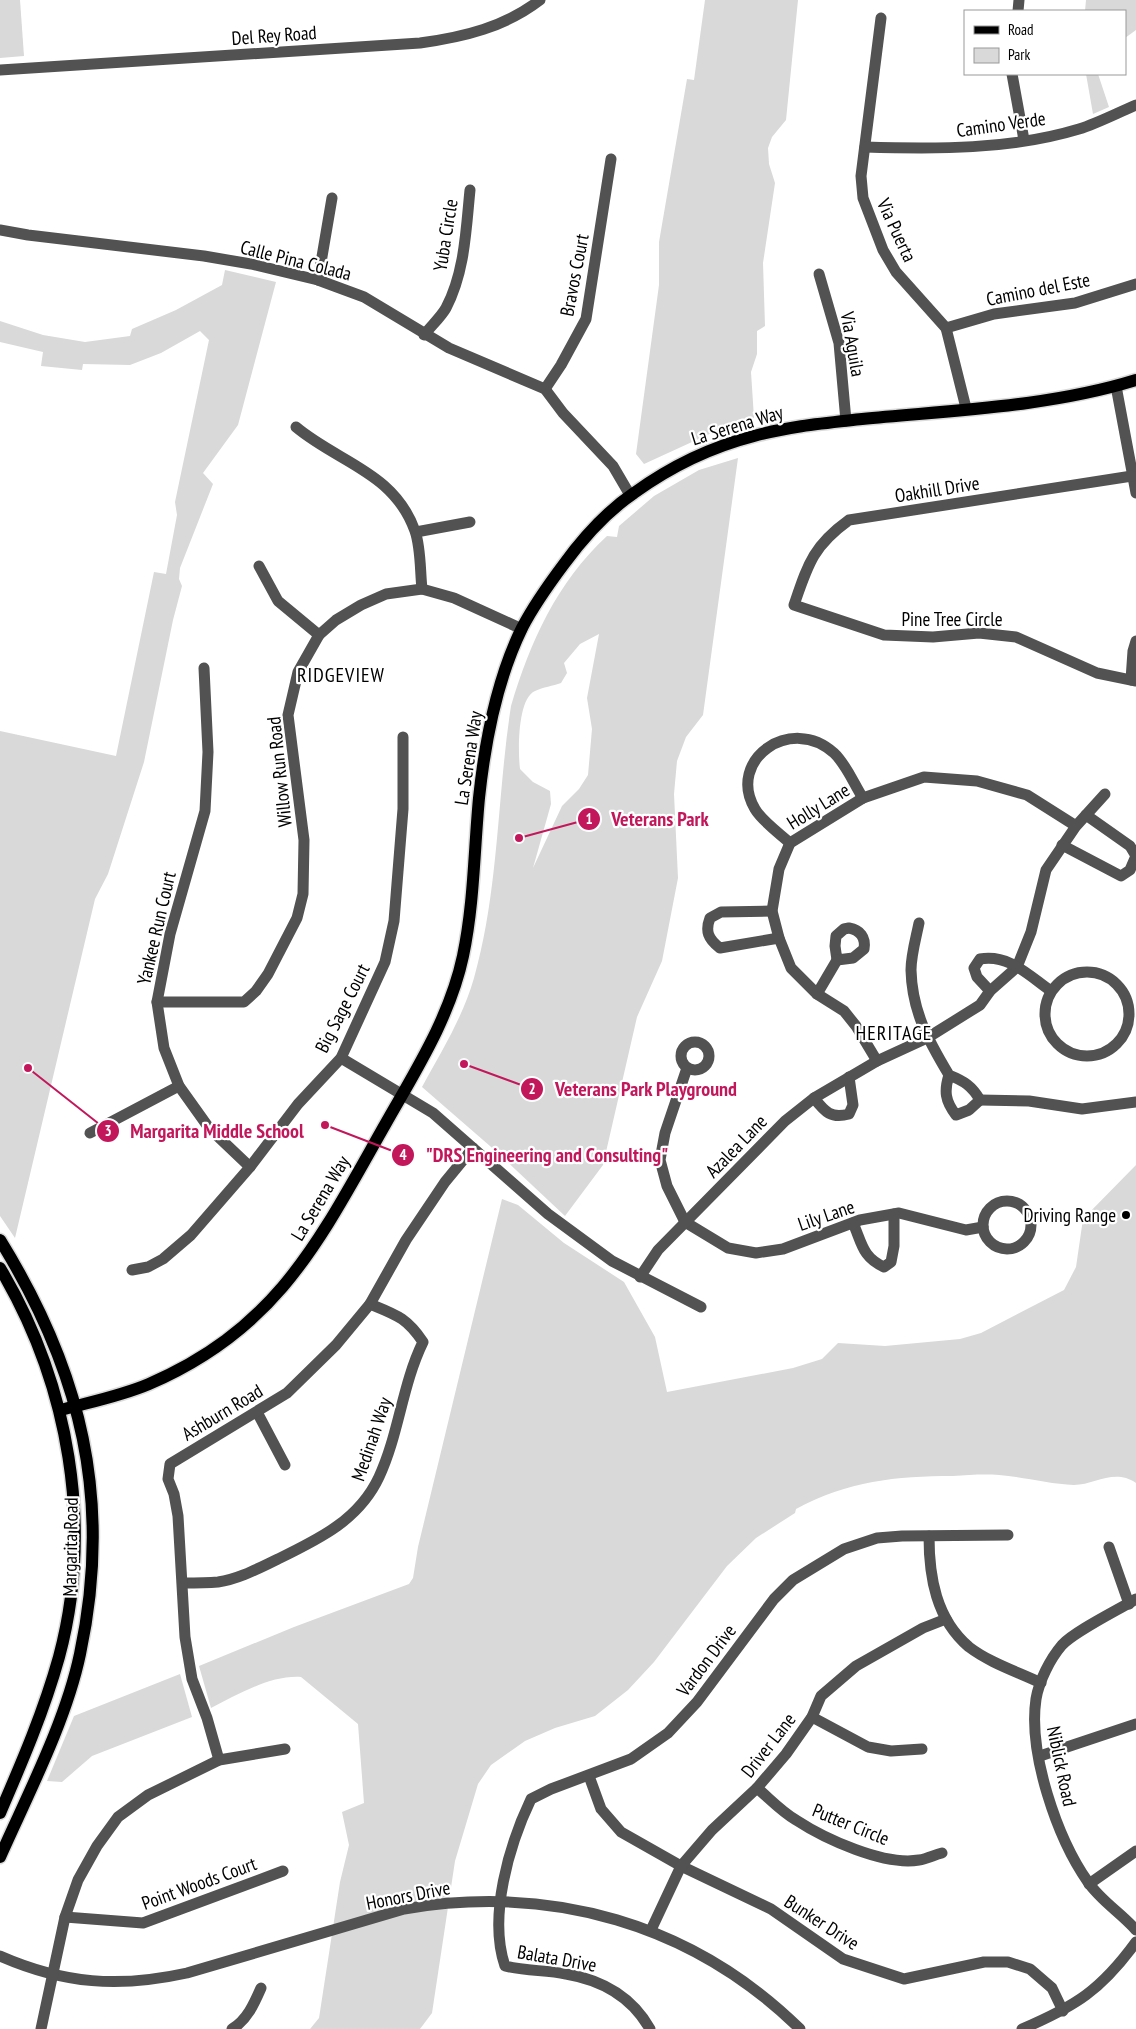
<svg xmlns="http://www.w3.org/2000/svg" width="1136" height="2029" viewBox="0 0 1136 2029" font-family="'PT Sans Narrow',sans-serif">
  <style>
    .green { fill: #d9d9d9; fill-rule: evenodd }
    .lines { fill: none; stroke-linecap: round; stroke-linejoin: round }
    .major-casing { stroke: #dbdbdb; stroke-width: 15 }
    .minor { stroke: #525252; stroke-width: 11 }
    .major { stroke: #000; stroke-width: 12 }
    .poi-dot { fill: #000; stroke: #fff; stroke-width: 2 }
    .labels { text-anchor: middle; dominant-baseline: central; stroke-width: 4.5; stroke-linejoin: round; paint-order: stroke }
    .street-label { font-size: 19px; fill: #000; stroke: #fff }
    .poi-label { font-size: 19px; fill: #000; stroke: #fff; text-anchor: end }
    .neighbourhood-label { font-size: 20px; letter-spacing: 1px; fill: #000; stroke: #fff }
    .leader { fill: none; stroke: #c2185b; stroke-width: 2 }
    .callout-dot { fill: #c2185b; stroke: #fff; stroke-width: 2 }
    .mark-label { font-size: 15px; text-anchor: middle; font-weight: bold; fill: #fff }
    .callout-label { font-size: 20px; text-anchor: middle; font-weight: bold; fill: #c2185b; stroke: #fff; stroke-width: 4.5; stroke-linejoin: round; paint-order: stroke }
  </style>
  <rect width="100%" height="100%" fill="#fff"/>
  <g class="green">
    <path d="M0,0H20L24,56L0,58Z"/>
    <path d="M705,0H798L786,120L772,137L768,148L769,164L775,183L763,263L765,326L757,331V354L751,372L754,418L716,431L644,464L636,454L659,285V242L687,79L694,80Z"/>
    <path d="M1086,0H1136V30L1125,38V11H1085Z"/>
    <path d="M1086,74H1098L1109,107L1093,114Z"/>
    <path d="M225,270L276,282L238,425L203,473L213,484L180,568L179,579L182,586L173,620L144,762L108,874L95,899L15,1238L0,1216V731L116,756L154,572L166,574L177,515L175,502L209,340L200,331L161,353L130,365L83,364L82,370L41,366L43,352L0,342V321L43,335L85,342L130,336L132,329L176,310L222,285Z"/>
    <path d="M738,458L703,715L686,737L677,761L674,794L678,878L662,961L637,1017L603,1165L565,1216L498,1153L422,1087C441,1052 463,1017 474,978C499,890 497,796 511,706C530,642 557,582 607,536L617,537L619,526L654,496L699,470ZM599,634L587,698L592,729L588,775L579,789L562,806L533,868L551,804L550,791L533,782L520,769C518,753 517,699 535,691C543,687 553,686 561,683L567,673L564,663L580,644Z"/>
    <path d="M1136,1165V1483C1114,1468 1095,1485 1074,1485C1049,1484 1024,1477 999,1475C984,1474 968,1475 953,1476C896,1476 848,1481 796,1509L795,1513L756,1538L727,1566L654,1662L628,1690L595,1716L555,1728L525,1741L491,1765L478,1784L455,1861L432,2013L420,2029H310L319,2018L340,1882L349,1845L342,1812L364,1803L358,1724L301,1677C270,1675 237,1695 211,1708L199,1666L294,1627L409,1584L413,1578L418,1547L502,1199L518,1205L564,1243L624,1282L655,1337L667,1392L793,1368L822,1359L838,1343L885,1346L960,1339L981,1333L1064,1290L1076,1267L1083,1219Z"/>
    <path d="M180,1674L192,1717L92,1756L62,1782L47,1781L74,1716Z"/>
  </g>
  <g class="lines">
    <g class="major-casing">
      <g id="major">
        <path d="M0,1240C81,1371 113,1500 80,1654C66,1721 28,1794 0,1857"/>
        <path d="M0,1268C69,1384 94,1527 59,1657C44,1711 22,1762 0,1813"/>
        <path d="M61,1410C90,1402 121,1396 149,1384C279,1328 320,1239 386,1123C416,1070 450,1017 463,956C474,904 474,851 479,798C485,741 497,679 522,628C534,605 549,584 564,564C583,538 606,512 634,493C670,467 711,447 754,436C790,426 826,423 862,419C953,410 1049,407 1136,380"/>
      </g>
    </g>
    <g class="minor">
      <path d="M1018,11L1019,0"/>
      <path d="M881,18L861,176L863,198L883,250L896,272L946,328L966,408"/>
      <path d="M0,70L420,43C464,37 505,27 540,0"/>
      <path d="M1012,74L1024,140"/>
      <path d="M865,147C936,149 1010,150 1079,129C1098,123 1117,113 1136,105"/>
      <path d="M0,230L28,235L204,256L251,264L318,280L364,297L449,348L545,389L563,413L613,466L630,495"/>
      <path d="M819,274L839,343L846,421"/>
      <path d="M318,280L332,198"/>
      <path d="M946,328L994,314L1075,303L1136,284"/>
      <path d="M424,335C431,326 441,317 446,308C465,272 466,229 470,190"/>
      <path d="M1116,386L1136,493"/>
      <path d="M545,389L561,365L586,319L611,159"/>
      <path d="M296,427C339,463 394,472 415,531C421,548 420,571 422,589"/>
      <path d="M1132,476L849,520C813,546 808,564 794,605L884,635L933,637L979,633L1016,637L1097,673L1136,681"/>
      <path d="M416,532L470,522"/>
      <path d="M259,566L278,601L319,635"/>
      <path d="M204,668L208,752L205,811L170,934L157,1002L164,1048L179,1086L209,1128L250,1167"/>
      <path d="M1131,680L1133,651L1136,641"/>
      <path d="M1076,826L1027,795L977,781L924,777L863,798L790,843L779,869L772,911L779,938L791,968L817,994L844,1011L856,1026L877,1061L927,1038L980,1005L990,991L1017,967L1031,932L1046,870L1076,826L1105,794"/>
      <path d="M790,843C779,833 762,821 755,809C726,760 791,714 834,753C846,764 854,784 863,798"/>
      <path d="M1062,845L1121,876L1130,870L1136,856L1130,846L1086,815"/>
      <path d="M772,911L721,912L710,918C705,931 708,939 720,948L779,938"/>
      <path d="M919,923C916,938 911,955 911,970C912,1011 928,1040 949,1075C944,1091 945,1101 956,1115L969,1110L980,1100C972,1086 964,1081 949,1075"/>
      <path d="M849,928C860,930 866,937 864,949L853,958L837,960L835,946L836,936L844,929Z"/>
      <circle cx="1087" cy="1014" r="42"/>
      <path d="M990,991L977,977L974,968L980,959C1009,954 1028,975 1051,991"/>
      <path d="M817,994L837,960"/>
      <path d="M157,1002H244L256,991L268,974L297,918L303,894L304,840L288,715L298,672L319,635L336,620L361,605L386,594L422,589L454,598L522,629"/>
      <circle cx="695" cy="1056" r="14"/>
      <path d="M341,1058L433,1113L548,1214L612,1261L701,1307"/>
      <path d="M687,1068L665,1133L660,1160L667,1186L685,1222L728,1248L756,1253L783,1249L860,1220L899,1213L966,1230L983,1227"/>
      <path d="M814,1098C825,1112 831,1119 849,1114L853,1105L849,1077"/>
      <path d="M980,1100L1029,1101L1082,1109L1136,1102"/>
      <path d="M90,1133L179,1086"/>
      <circle cx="1007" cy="1225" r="24"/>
      <path d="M853,1223C862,1243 862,1257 884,1267L891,1262L894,1246V1214"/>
      <path d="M132,1270L148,1267L163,1259L191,1235L250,1167L298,1104L341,1058L385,962L394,921L403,809V737"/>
      <path d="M640,1277L658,1250L785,1121L814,1098L877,1061"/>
      <path d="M257,1412L285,1465"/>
      <path d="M929,1536C929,1577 936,1619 969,1647C990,1663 1018,1672 1041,1683"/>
      <path d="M1109,1547L1129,1604"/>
      <path d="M183,1583C195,1583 206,1583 218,1582C239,1579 259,1568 278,1559C319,1539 359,1520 379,1477C399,1434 402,1385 423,1342C407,1318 397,1315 370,1304"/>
      <path d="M1136,1599C1118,1610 1075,1631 1062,1645C1050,1659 1039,1681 1036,1699C1028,1753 1057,1838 1088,1882C1100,1900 1121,1913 1136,1930"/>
      <path d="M812,1717L868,1747L891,1751L922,1749"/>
      <path d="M1040,1756L1136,1724"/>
      <path d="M219,1760L207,1718L192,1679L185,1637L178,1516L174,1494L168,1479L170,1464L287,1393L336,1345L370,1304L406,1240L445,1182L473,1148"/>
      <path d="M589,1776L601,1809L621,1832L681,1866L771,1909L843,1959L904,1979L984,1962H1008L1030,1969L1052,1988L1063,2011"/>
      <path d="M757,1788C770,1799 782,1812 796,1820C825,1839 884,1866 919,1860C927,1859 934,1855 942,1853"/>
      <path d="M1089,1884L1136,1851"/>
      <path d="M65,1917L143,1923L283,1871"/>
      <path d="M651,1930L681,1866L712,1830L757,1788L786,1754L812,1717L821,1696L856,1666L923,1628L946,1619"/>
      <path d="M0,1956C64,1984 119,1988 187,1973L404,1909C551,1884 692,1923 800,2029"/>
      <path d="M41,2029L65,1917L78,1880L97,1846L118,1817L148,1795L219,1760L285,1749"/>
      <path d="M232,2029C247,2020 254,2004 261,1988"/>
      <path d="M650,2029C632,1997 602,1980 566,1974C546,1970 525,1971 505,1966C488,1917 509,1845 531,1799L551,1789L631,1759L668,1733L697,1702L774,1599L793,1580L844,1549L877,1538L902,1536L1008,1535"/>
      <path d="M1022,2029C1076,2006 1101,1990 1136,1942"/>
    </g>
    <use href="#major" class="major"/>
  </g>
  <circle class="poi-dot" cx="1126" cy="1215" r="5"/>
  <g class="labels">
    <g class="street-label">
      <text transform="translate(274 35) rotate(-4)">Del Rey Road</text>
      <text transform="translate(1001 124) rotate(-8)">Camino Verde</text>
      <text transform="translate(897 230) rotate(65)">Via Puerta</text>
      <text transform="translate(445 235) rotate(-81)">Yuba Circle</text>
      <text transform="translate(296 260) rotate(14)">Calle Pina Colada</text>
      <text transform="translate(574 275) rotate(-79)">Bravos Court</text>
      <text transform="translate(1038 289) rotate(-11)">Camino del Este</text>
      <text transform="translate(853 344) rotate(80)">Via Aguila</text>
      <text transform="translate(737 425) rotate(-17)">La Serena Way</text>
      <text transform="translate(937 489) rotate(-9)">Oakhill Drive</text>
      <text x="952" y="619">Pine Tree Circle</text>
      <text transform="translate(468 758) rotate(-81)">La Serena Way</text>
      <text transform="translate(279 772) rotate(-96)">Willow Run Road</text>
      <text transform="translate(818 806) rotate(-32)">Holly Lane</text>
      <text transform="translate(156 928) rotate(-77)">Yankee Run Court</text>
      <text transform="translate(342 1008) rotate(-63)">Big Sage Court</text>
      <text transform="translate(736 1146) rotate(-46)">Azalea Lane</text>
      <text transform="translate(320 1198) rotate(-59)">La Serena Way</text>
      <text transform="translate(826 1215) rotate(-19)">Lily Lane</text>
      <text transform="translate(222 1412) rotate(-31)">Ashburn Road</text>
      <text transform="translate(371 1439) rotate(-71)">Medinah Way</text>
      <text transform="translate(70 1547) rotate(-89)">Margarita Road</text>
      <text transform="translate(706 1660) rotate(-53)">Vardon Drive</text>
      <text transform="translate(768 1745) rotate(-52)">Driver Lane</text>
      <text transform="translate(1062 1766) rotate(78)">Niblick Road</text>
      <text transform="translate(851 1824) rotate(22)">Putter Circle</text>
      <text transform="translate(199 1883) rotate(-20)">Point Woods Court</text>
      <text transform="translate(408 1895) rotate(-11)">Honors Drive</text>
      <text transform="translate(822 1922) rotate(33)">Bunker Drive</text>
      <text transform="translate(557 1958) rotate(10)">Balata Drive</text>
    </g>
    <g class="poi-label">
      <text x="1116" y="1215">Driving Range</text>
    </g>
    <g class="neighbourhood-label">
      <text x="341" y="675">RIDGEVIEW</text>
      <text x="894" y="1033">HERITAGE</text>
    </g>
  </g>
  <path class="leader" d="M519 838L589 819M464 1064L532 1089M28 1068L108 1131M325 1125L403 1155"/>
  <g class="callout-dot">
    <circle cx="519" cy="838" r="5"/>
    <circle cx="464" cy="1064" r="5"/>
    <circle cx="28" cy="1068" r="5"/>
    <circle cx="325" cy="1125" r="5"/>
    <circle cx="589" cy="819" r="12"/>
    <circle cx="532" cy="1089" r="12"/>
    <circle cx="108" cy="1131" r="12"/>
    <circle cx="403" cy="1155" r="12"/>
  </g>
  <g class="mark-label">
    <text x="589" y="824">1</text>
    <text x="532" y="1094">2</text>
    <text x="108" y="1136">3</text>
    <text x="403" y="1160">4</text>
  </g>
  <g class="callout-label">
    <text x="660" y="826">Veterans Park</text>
    <text x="646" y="1096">Veterans Park Playground</text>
    <text x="217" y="1138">Margarita Middle School</text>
    <text x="547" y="1162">"DRS Engineering and Consulting"</text>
  </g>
  <rect x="964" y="10" width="162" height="65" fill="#ffffff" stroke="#999999"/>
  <rect x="974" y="26" width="25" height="8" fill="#000000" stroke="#999999"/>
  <text x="1008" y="35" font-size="15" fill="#000000">Road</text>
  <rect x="974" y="48" width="25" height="15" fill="#d9d9d9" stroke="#999999"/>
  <text x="1008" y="60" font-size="15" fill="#000000">Park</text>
</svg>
